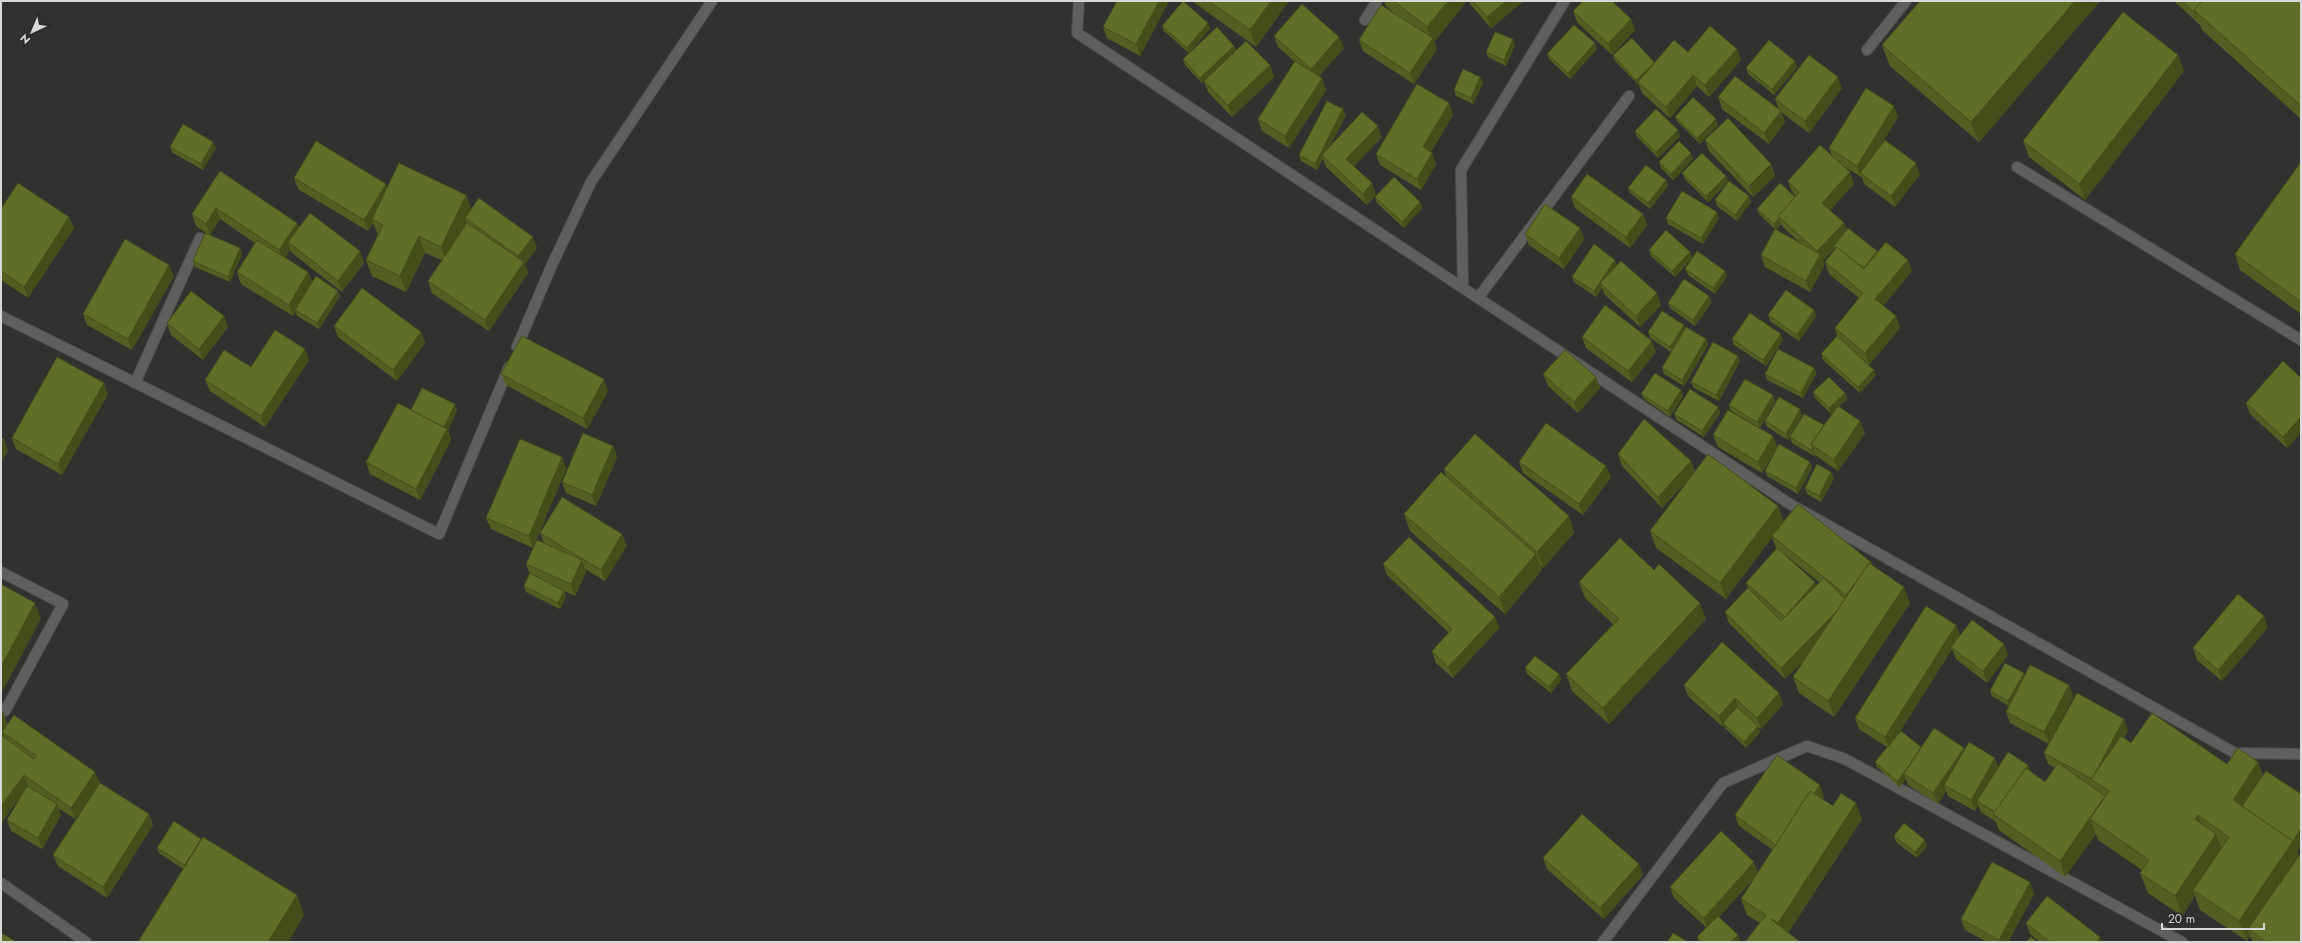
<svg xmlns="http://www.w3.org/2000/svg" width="2302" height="943" viewBox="0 0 2302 943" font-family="Jost,sans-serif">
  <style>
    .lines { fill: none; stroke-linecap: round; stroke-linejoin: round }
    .service-casing { stroke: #4e4f4d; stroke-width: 12 }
    .minor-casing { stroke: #4e4f4d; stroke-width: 12 }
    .service { stroke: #5f605d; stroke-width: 10 }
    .minor { stroke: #5f605d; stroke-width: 10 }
    .wall { fill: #535f22; fill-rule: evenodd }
    .shaded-wall { fill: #434e1b }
    .building { fill: #606f27; stroke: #434e1b }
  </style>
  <rect width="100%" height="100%" fill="#313230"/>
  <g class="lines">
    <g class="service-casing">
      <path id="service" d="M2017,167L2301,340"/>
    </g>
    <g class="minor-casing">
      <g id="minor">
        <path d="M1079,1L1077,33L1790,504L2235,753L2301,754"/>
        <path d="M1365,20L1377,1"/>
        <path d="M1867,50L1906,1"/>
        <path d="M1463,288L1461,170L1564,2L1562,1"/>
        <path d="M1478,298L1629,96"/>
        <path d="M1,316L439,534L509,367"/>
        <path d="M517,347L551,267L591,182L712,1"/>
        <path d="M135,383L200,238"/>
        <path d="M1,572L63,604L5,711"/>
        <path d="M1,883L86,942"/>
        <path d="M1603,942L1723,783L1807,746L1845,759L2182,942"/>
      </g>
    </g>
    <use href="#service" class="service"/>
    <use href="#minor" class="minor"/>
  </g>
  <g class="wall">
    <path d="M1169,1L1140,56L1107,38L1103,27Z"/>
    <path d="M1192,1H1287L1288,2L1256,47Z"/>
    <path d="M1384,1H1467L1434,42L1437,49L1414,84L1363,51L1359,40L1395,14L1386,6Z"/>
    <path d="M1469,1H1524L1491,28L1470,4Z"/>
    <path d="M1920,1H2100L1979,142L1890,66L1882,45Z"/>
    <path d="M2174,1H2301V119L2202,30L2200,25Z"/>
    <path d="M1573,11L1631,19L1635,30L1612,55L1577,22Z"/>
    <path d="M1162,26L1210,29L1189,53L1164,31Z"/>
    <path d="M1274,36L1344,48L1319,76L1322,78L1326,90L1289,148L1262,131L1258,119L1295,62L1278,47Z"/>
    <path d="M1515,45L1506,66L1488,57L1486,52Z"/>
    <path d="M1234,46L1236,50L1270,65L1274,77L1232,117L1208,92L1204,81L1202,83L1185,65L1183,59Z"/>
    <path d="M1597,49L1570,79L1549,59L1547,54Z"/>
    <path d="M1737,49L1741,60L1709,97L1697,86L1670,118L1642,93L1639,85L1615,61L1613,55L1654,62L1688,52Z"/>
    <path d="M2178,55L2184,71L2085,200L2029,157L2023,141Z"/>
    <path d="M1797,67L1774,95L1748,74L1746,68Z"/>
    <path d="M1480,77L1483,83L1473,104L1456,96L1454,90Z"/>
    <path d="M1842,88L1809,133L1781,112L1785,122L1769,144L1722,109L1718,97L1779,109L1775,99Z"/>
    <path d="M1449,103L1453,115L1431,152L1436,164L1421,190L1380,165L1376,154Z"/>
    <path d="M1346,115L1329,148L1382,137L1354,166L1376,195L1367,205L1326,167L1323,159L1317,170L1301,161L1299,155Z"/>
    <path d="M1675,117L1718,125L1700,144L1678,122Z"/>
    <path d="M1898,117L1881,144L1920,174L1895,207L1864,184L1862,177H1861L1842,165L1854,184L1830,210L1844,223L1847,230L1878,252L1908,260L1912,271L1883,306L1896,316L1900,328L1869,365L1851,349L1876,375L1860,393L1823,360L1821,354L1838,338L1835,328L1859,298L1829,274L1825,262L1836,249L1835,248L1823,261L1824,266L1810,292L1765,267L1761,255L1801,244L1783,227L1781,224L1776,230L1760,215L1757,209L1795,197L1796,196L1792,192L1788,181L1832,156L1829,148Z"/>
    <path d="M1635,131L1680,136L1658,158L1637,137Z"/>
    <path d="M1705,140L1771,164L1775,176L1753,197L1709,151Z"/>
    <path d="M170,147L216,148L203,170L173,153Z"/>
    <path d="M1693,159L1673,180L1661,168L1659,162Z"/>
    <path d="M2301,162V314L2240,270L2235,254Z"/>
    <path d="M220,171L297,223L299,228L360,251L364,263L342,292L292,253L290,250L285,258L312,283L340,296L319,329L297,316L296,311L293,316L241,284L237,272L255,243L220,219L210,235L240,248L242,254L230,282L195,267L193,261L209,235L196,226L192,214Z"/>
    <path d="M1682,173L1726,176L1728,182L1708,202L1685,179Z"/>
    <path d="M294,178L388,187L466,195L471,209L537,248L525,264L528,273L489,331L432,293L428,281L442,260L425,253L406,292L372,276L366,260L378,235L373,223L368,231L298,189Z"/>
    <path d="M1666,180L1668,186L1650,209L1630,193L1628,188Z"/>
    <path d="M1749,196L1751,202L1737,221L1717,206L1715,200Z"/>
    <path d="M1375,197L1420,202L1422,208L1404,228L1377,203Z"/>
    <path d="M1571,197L1643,214L1647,225L1630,248L1575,208Z"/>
    <path d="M1,209L69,217L74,228L28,298L1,280Z"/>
    <path d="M1666,218H1719L1703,244L1668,224Z"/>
    <path d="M1580,228L1584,239L1564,269L1529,245L1525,234Z"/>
    <path d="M1649,250L1690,252L1692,258L1675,277L1651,256Z"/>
    <path d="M1617,265L1661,305L1640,327L1605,295L1602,288L1596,297L1574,282L1572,277Z"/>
    <path d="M1685,269L1725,271L1727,276L1715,294L1688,275Z"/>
    <path d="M174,276L132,350L87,325L83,314Z"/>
    <path d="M1712,302L1695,326L1670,308L1668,303Z"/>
    <path d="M1814,310L1816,316L1799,341L1770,321L1768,315Z"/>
    <path d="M224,316L228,327L203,360L171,335L167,323Z"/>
    <path d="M334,326L421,332L425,343L397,381L338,337Z"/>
    <path d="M1685,329L1706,339L1708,345L1684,386L1664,374L1662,368L1671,352L1650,338L1648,332Z"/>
    <path d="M1582,337L1656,352L1632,382L1586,348Z"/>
    <path d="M1732,339L1783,340L1766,366L1734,345Z"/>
    <path d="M1738,356L1740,361L1719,401L1694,388L1691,382Z"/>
    <path d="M309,360L265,427L210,391L205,380L251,367Z"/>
    <path d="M2283,361L2287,448L2250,414L2246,403Z"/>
    <path d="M1814,368L1816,374L1803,398L1767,380L1765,374Z"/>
    <path d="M501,374L608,391L587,429L506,385Z"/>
    <path d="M1543,374L1596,377L1600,388L1578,413L1548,386Z"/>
    <path d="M1681,390L1683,396L1670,417L1644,399L1641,394Z"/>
    <path d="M1813,392L1845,393L1847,399L1839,406L1865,433L1838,471L1815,455V454L1814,456L1792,443L1790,437L1824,425L1834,411L1831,414L1815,398Z"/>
    <path d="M108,394L62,475L16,449L12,438Z"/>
    <path d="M1773,395L1775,401L1760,428L1731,411L1729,405Z"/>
    <path d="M1718,407L1720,413L1704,437L1677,420L1674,414Z"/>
    <path d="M411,410H457L448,431L451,440L420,500L370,474L366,462Z"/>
    <path d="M1802,415L1788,440L1767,427L1765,421Z"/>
    <path d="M1713,435L1773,436L1777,447L1762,473L1718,447Z"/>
    <path d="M613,446L617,457L596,506L566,493L562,482Z"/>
    <path d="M1618,454L1691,461L1695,472L1784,521L1871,562L1873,566L1910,603L1834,717L1799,693L1793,677L1807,657L1785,679L1729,623L1725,612L1748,588L1746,583L1777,548H1776L1772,537L1726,599L1656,548L1650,531L1690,478L1662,508L1622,466ZM1778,549L1820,583L1817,586Z"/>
    <path d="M562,457L566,469L535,543H544L540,533L627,545L605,581L585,569L586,572L575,596L564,591L566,597L560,609L526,592L524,586L530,575L526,564L533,548L491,529L486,518Z"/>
    <path d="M1519,462L1611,477L1583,515L1523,473Z"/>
    <path d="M1810,462L1812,468L1798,494L1767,476L1765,471Z"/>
    <path d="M1444,469L1569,516L1574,533L1543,568L1540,565L1542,570L1505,614L1410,531L1404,514L1446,476Z"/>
    <path d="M1831,472L1834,478L1821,502L1807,494L1805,488Z"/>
    <path d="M1383,564L1495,617L1499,628L1453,678L1436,663L1432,651L1449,633L1387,575Z"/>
    <path d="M1579,582L1706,619L1609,724L1572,691L1566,674L1613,624L1585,598Z"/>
    <path d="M1956,625L1960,636L2004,644L2008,655L1987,683L1956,659L1952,649L1899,733L1921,747L1964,748V750L1999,767L2028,765L2030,771L2045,782L2055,768L2048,764L2044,753L2128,731L2124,738L2131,743L2227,764L2258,762L2263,776L2301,794V845L2297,851L2301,942H2253L2250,936L2247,941L2200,910L2195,896L2182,916L2148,893L2140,873L2142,870L2098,840L2096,834L2065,877L1999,830L1996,822L1981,812L1978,805L1975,811L1948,796L1946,791L1938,804L1908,785L1906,779L1899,787L1877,767L1875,762L1887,747L1859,729L1855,718Z"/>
    <path d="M2268,627L2222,681L2197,660L2193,648Z"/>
    <path d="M1525,668L1559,674L1561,680L1551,693L1527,674Z"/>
    <path d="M2024,673L2025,676L2069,685L2073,697L2049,744L2010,723L2006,712L2009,706L1992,696L1990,691Z"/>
    <path d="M1684,685L1783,704L1761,729L1758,727L1760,732L1746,748L1725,728V726L1723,727L1688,696Z"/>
    <path d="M1,711L3,712L7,724L149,814L153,825L107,898L58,866L53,855L96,788L75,819L58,808L61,815L42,849L11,831L7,820L26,789L1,823Z"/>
    <path d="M1824,797L1822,799L1833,806L1862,819L1788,933L1760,923L1747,915L1741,899L1757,875L1719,917L1738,935L1740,941L1739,942H1699L1697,937L1707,928L1674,898L1670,887L1758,873L1773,850L1739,826L1735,815Z"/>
    <path d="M1894,836L1927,846L1917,858L1896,842Z"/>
    <path d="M157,848L304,915L288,942H138L183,869L159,853Z"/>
    <path d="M1543,858L1639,864L1643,875L1604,919L1547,869Z"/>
    <path d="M2030,882L2034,894L2008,942H1987L1965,930L1961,919Z"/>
    <path d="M2026,923L2102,942H2040L2030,934Z"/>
  </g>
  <g class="shaded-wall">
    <path d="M1159,1H1169L1140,56L1136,44Z"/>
    <path d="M1271,1H1287L1288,2L1256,47L1250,30Z"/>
    <path d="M1448,1H1467L1434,42L1437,49L1414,84L1410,73L1431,40L1427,27Z"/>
    <path d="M1506,1H1524L1491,28L1487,17Z"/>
    <path d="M2075,1H2100L1979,142L1971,122Z"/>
    <path d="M1631,19L1635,30L1612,55L1608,44Z"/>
    <path d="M1208,23L1210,29L1189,53L1187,48Z"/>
    <path d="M1339,37L1344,48L1315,80L1311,69Z"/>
    <path d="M1513,39L1515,45L1506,66L1504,60Z"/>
    <path d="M1595,43L1597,49L1570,79L1568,73Z"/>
    <path d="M1234,46L1236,51L1202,83L1200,78Z"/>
    <path d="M1737,49L1741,60L1709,97L1705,85Z"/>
    <path d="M2178,55L2184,71L2085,200L2079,184Z"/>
    <path d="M1795,61L1797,67L1774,95L1772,89Z"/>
    <path d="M1655,63L1638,82V85L1636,80Z"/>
    <path d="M1270,65L1274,77L1232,117L1228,105Z"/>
    <path d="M1693,75L1697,86L1670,118L1666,107Z"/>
    <path d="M1480,77L1483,83L1473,104L1471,98Z"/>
    <path d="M1838,77L1842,88L1809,133L1805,121Z"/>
    <path d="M1322,78L1326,90L1289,148L1285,136Z"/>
    <path d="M1449,103L1453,115L1427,158L1423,147Z"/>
    <path d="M1894,106L1898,117L1863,175L1860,173L1861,177L1857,166Z"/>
    <path d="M1343,109L1346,115L1324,157L1322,155L1323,159L1317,170L1315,164Z"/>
    <path d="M1781,111L1785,122L1769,144L1764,133Z"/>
    <path d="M1716,119L1718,125L1700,144L1697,138Z"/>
    <path d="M1378,126L1382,137L1350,170L1346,159Z"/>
    <path d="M1678,130L1680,136L1658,158L1656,152Z"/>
    <path d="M213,142L216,148L203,170L201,164Z"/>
    <path d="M1432,153L1436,164L1421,190L1417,179Z"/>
    <path d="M1691,153L1693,159L1673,180L1671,174Z"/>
    <path d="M1916,163L1920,174L1895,207L1891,196Z"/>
    <path d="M1771,164L1775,176L1753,197L1749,186Z"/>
    <path d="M1850,172L1854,184L1826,214L1822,203Z"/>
    <path d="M1726,176L1728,182L1708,202L1706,196Z"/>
    <path d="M1666,180L1668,186L1650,209L1648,203Z"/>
    <path d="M1372,183L1376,195L1367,205L1363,194Z"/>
    <path d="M386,184L390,195L372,219L373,223L368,231L364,220Z"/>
    <path d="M466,195L472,212L465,218L466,223L447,263L441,247Z"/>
    <path d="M1749,196L1751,202L1737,221L1735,215Z"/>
    <path d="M1420,202L1422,208L1404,228L1402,222Z"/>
    <path d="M216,208L220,219L210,235L206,224Z"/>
    <path d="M1717,212L1719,218L1703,244L1701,238Z"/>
    <path d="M1643,214L1647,225L1630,248L1626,237Z"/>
    <path d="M69,217L74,228L28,298L24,287Z"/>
    <path d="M1779,218L1781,224L1776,230L1774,224Z"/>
    <path d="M297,223L301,234L288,242L290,250L283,261L279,250Z"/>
    <path d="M1844,223L1848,234L1834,246L1835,248L1823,261L1824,266L1810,292L1806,281L1819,257L1817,251Z"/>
    <path d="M1580,228L1584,239L1564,269L1559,258Z"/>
    <path d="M419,236L425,253L406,292L400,276Z"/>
    <path d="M533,237L537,248L525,264L528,273L489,331L485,320L522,265L518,256Z"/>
    <path d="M240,248L242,254L230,282L228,277Z"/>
    <path d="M360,251L364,263L342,292L338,281Z"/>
    <path d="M1690,252L1692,258L1675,277L1672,271Z"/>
    <path d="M1615,260L1617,266L1600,283L1602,288L1596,297L1594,291Z"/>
    <path d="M1908,260L1912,271L1879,311L1875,299Z"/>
    <path d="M169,265L174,276L132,350L128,339Z"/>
    <path d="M1725,271L1727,276L1715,294L1713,288Z"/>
    <path d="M308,272L313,284L295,310L296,311L293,316L289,305Z"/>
    <path d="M338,291L340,296L319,329L317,323Z"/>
    <path d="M1657,293L1661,305L1640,327L1636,316Z"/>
    <path d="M1709,296L1712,302L1695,326L1693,320Z"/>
    <path d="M1814,310L1816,316L1799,341L1797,335Z"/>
    <path d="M224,316L228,327L203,360L199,349Z"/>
    <path d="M1896,316L1900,328L1869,365L1865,353Z"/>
    <path d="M1684,325L1686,331L1672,353L1670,347Z"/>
    <path d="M421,332L425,343L397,381L393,370Z"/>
    <path d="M1781,334L1783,340L1766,366L1763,360Z"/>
    <path d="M1706,339L1708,345L1684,386L1682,380Z"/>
    <path d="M1652,341L1656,352L1632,382L1628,371Z"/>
    <path d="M305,349L309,360L265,427L261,416Z"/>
    <path d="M1738,356L1740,361L1719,401L1716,395Z"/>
    <path d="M1814,368L1816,374L1803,398L1801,393Z"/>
    <path d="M1874,370L1876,375L1860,393L1858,387Z"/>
    <path d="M1596,377L1600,388L1578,413L1574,402Z"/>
    <path d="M604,379L608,391L587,429L583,418Z"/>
    <path d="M104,383L108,394L62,475L58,464Z"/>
    <path d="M1681,390L1683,396L1670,417L1668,411Z"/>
    <path d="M1845,393L1847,399L1831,414L1829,408Z"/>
    <path d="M1773,395L1775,401L1760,428L1757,422Z"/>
    <path d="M455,404L457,410L448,431L451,440L420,500L416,489Z"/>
    <path d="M1718,407L1720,413L1704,437L1702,431Z"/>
    <path d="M1800,409L1802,415L1788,440L1786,434Z"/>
    <path d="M2301,417V433L2287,448L2283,437Z"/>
    <path d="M1860,421L1865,433L1838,471L1834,460Z"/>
    <path d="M1773,436L1777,447L1762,473L1758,462Z"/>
    <path d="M4,439L8,451L1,463V444Z"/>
    <path d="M613,446L617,457L596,506L592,495Z"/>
    <path d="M1813,448L1815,454L1814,456L1811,450Z"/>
    <path d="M562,457L566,469L533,548L529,536Z"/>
    <path d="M1691,461L1695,472L1662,508L1658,497Z"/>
    <path d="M1810,462L1812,468L1798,494L1796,488Z"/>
    <path d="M1606,466L1611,477L1583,515L1579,504Z"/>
    <path d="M1831,472L1834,478L1821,502L1819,496Z"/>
    <path d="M1778,506L1784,522L1726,599L1720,583Z"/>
    <path d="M1569,516L1574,533L1543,568L1537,552Z"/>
    <path d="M622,534L627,545L605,581L601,570Z"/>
    <path d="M1536,554L1542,570L1505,614L1499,597Z"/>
    <path d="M582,560L586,572L575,596L571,584Z"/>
    <path d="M1871,562L1875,573L1850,606L1846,595Z"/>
    <path d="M1815,582L1819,594L1789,629L1785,617Z"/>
    <path d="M1904,587L1910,603L1834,717L1828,701Z"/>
    <path d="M564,591L566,597L560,609L558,603Z"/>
    <path d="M1847,601L1851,613L1785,679L1781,668Z"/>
    <path d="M35,603L41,619L1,694V667Z"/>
    <path d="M1700,603L1706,619L1609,724L1603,708Z"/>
    <path d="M2264,616L2268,627L2222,681L2218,670Z"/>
    <path d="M1495,617L1499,628L1453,678L1448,667Z"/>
    <path d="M1956,625L1960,636L1951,647L1952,649L1889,749L1885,737Z"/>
    <path d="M2004,644L2008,655L1987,683L1983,671Z"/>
    <path d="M2024,673L2026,679L2010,707L2008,701Z"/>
    <path d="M1559,674L1561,680L1551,693L1549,687Z"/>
    <path d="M2069,685L2073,697L2049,744L2044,732Z"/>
    <path d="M1779,693L1783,704L1761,729L1757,718Z"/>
    <path d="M1735,698L1739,710L1723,723L1725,726L1723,727L1719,716Z"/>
    <path d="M3,712L9,728L2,732L4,735L1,740V714Z"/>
    <path d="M2124,719L2128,731L2099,784L2092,779Z"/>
    <path d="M1758,726L1760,732L1746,748L1744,742Z"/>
    <path d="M1964,748L1968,759L1944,785L1946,791L1938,804L1933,793Z"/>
    <path d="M1923,749L1904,774L1906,779L1899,787L1897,781Z"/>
    <path d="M1995,758L1999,769L1977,801L1978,805L1975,811L1971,800Z"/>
    <path d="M2258,762L2265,783L2246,811L2233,800Z"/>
    <path d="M2028,765L2032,776L1997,814Z"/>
    <path d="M95,772L100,783L75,819L71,808Z"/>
    <path d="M24,775L28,786L1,823V806Z"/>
    <path d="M1820,785L1824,797L1782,857L1778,846Z"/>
    <path d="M2105,796L2111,812L2090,819L2096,834L2065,877L2060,861Z"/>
    <path d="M1856,803L1862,819L1784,939L1778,923Z"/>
    <path d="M57,804L61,815L42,849L38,838Z"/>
    <path d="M149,814L153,825L107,898L103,887Z"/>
    <path d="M2198,815L2205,836L2195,819Z"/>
    <path d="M2301,828V845L2297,851L2301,862L2248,929L2250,936L2247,941L2239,921Z"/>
    <path d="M2216,834L2224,854L2193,890L2195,896L2182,916L2175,896Z"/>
    <path d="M1925,840L1927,846L1917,858L1915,852Z"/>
    <path d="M1754,862L1758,873L1708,929L1704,918Z"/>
    <path d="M1639,864L1643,875L1604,919L1600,908Z"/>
    <path d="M2030,882L2034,894L2008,942H2000L1999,940Z"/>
    <path d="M297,895L304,915L288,942H268Z"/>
    <path d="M1738,935L1740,941L1739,942H1731Z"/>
    <path d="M2100,937L2102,942H2097Z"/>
  </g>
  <g class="building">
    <path d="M1117,1H1159L1136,44L1103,27Z"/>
    <path d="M1183,1L1208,23L1187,48L1162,26Z"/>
    <path d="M1209,1H1271L1250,30Z"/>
    <path d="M1394,1H1448L1427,27Z"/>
    <path d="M1473,1H1506L1487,17Z"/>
    <path d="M1583,1H1612L1631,19L1608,44L1573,11Z"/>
    <path d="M1920,1H2075L1971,122L1882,45Z"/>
    <path d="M2182,1H2202L2194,10L2196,14Z"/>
    <path d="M2202,1H2301V106L2194,10Z"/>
    <path d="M1302,4L1339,37L1311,69L1274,36Z"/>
    <path d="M1381,5L1433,38L1410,73L1359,40Z"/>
    <path d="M2123,12L2178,55L2079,184L2023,141Z"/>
    <path d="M1574,25L1595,43L1568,73L1547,54Z"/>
    <path d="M1710,26L1737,49L1705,85L1693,75L1666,107L1638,82L1674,40L1688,52Z"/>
    <path d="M1217,27L1234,46L1200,78L1183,59Z"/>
    <path d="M1495,32L1513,39L1504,60L1486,52Z"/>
    <path d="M1632,38L1654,62L1651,66L1636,80L1613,55Z"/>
    <path d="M1769,40L1795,61L1772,89L1746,68Z"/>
    <path d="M1246,41L1270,65L1228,105L1204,81Z"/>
    <path d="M1809,55L1838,77L1805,121L1775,99Z"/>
    <path d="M1295,61L1322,78L1285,136L1258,119Z"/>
    <path d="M1463,69L1480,77L1471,98L1454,90Z"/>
    <path d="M1735,76L1781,111L1764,133L1718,97Z"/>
    <path d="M1417,84L1449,103L1423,147L1432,153L1417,179L1376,154Z"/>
    <path d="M1866,88L1894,106L1857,166L1829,148Z"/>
    <path d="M1693,97L1716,119L1697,138L1675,117Z"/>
    <path d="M1327,101L1343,109L1315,164L1299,155Z"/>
    <path d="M1656,109L1678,130L1656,152L1635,131Z"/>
    <path d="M1362,112L1378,126L1346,159L1372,183L1363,194L1322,155Z"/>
    <path d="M1728,118L1771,164L1749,186L1705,140Z"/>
    <path d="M183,124L213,142L201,164L170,147Z"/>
    <path d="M1885,140L1916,163L1891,196L1860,173Z"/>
    <path d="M316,141L386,184L364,220L294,178Z"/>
    <path d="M1679,141L1691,153L1671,174L1659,162Z"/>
    <path d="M1820,145L1850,172L1822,203L1844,223L1817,251L1778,216L1799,192L1788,181Z"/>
    <path d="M1702,153L1726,176L1706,196L1682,173Z"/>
    <path d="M2301,162V302L2235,254Z"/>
    <path d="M399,163L466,195L441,247L419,236L400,276L366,260L383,225L372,219Z"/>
    <path d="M1646,165L1666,180L1648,203L1628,188Z"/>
    <path d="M220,171L297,223L279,250L216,208L206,224L192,214Z"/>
    <path d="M1587,174L1643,214L1626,237L1571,197Z"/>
    <path d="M1394,177L1420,202L1402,222L1375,197Z"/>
    <path d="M1729,181L1749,196L1735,215L1715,200Z"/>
    <path d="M18,183L69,217L24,287L1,271V209Z"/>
    <path d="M1780,183L1795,197L1778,216L1779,218L1774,224L1757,209Z"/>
    <path d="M1682,191L1717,212L1701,238L1666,218Z"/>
    <path d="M479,198L533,237L518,256L465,218Z"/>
    <path d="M1545,204L1580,228L1559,258L1525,234Z"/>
    <path d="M310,213L360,251L338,281L288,242Z"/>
    <path d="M467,223L524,262L485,320L428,281Z"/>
    <path d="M1848,228L1877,251L1864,268L1834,246Z"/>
    <path d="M1775,229L1820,254L1806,281L1761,255Z"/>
    <path d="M1666,230L1690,252L1672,271L1649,250Z"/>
    <path d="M205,233L240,248L228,277L193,261Z"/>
    <path d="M125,239L169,265L128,339L83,314Z"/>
    <path d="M257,240L308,272L289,305L237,272Z"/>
    <path d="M1886,242L1908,260L1875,299L1896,316L1865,353L1835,328L1863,293L1825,262L1837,247L1864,269Z"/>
    <path d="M1594,244L1615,260L1594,291L1572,277Z"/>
    <path d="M1697,251L1725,271L1713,288L1685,269Z"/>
    <path d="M1621,261L1657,293L1636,316L1600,283Z"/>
    <path d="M316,276L338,291L317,323L295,310Z"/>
    <path d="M1684,279L1709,296L1693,320L1668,303Z"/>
    <path d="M362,288L421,332L393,370L334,326Z"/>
    <path d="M1786,290L1814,310L1797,335L1768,315Z"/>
    <path d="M191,291L224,316L199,349L167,323Z"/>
    <path d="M1605,305L1652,341L1628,371L1582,337Z"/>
    <path d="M1662,311L1684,325L1670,347L1648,332Z"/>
    <path d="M1750,313L1781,334L1763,360L1732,339Z"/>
    <path d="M1686,327L1706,339L1682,380L1662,368Z"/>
    <path d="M275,330L305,349L261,416L205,380L224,350L251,367Z"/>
    <path d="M522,336L604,379L583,418L501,374Z"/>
    <path d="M1837,336L1874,370L1858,387L1821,354Z"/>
    <path d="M1713,342L1738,356L1716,395L1691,382Z"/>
    <path d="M1778,349L1814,368L1801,393L1765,374Z"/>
    <path d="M1565,350L1596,377L1574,402L1543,374Z"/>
    <path d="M57,357L104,383L58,464L12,438Z"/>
    <path d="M2283,361L2301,378V417L2283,437L2246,403Z"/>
    <path d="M1655,373L1681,390L1668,411L1641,394Z"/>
    <path d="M1829,377L1845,393L1829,408L1813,392Z"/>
    <path d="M1745,379L1773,395L1757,422L1729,405Z"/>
    <path d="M422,388L455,404L444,427L411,410Z"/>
    <path d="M1690,389L1718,407L1702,431L1674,414Z"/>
    <path d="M1779,397L1800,409L1786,434L1765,421Z"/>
    <path d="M398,403L447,429L416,489L366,462Z"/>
    <path d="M1838,406L1860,421L1834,460L1811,444Z"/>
    <path d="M1728,410L1773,436L1758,462L1713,435Z"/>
    <path d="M1804,414L1824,425L1811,444L1813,448L1811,450L1790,437Z"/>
    <path d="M1644,419L1691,461L1658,497L1618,454Z"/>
    <path d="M1546,423L1606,466L1579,504L1519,462Z"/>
    <path d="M583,433L613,446L592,495L562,482Z"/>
    <path d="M1475,434L1569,516L1537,552L1444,469Z"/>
    <path d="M1,438L4,439L1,444Z"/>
    <path d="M520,439L562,457L529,536L486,518Z"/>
    <path d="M1779,444L1810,462L1796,488L1765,471Z"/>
    <path d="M1708,454L1778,506L1720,583L1650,531Z"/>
    <path d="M1817,464L1831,472L1819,496L1805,488Z"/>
    <path d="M1441,472L1536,554L1499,597L1404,514Z"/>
    <path d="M562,497L622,534L601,570L540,533Z"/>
    <path d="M1798,504L1871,562L1870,564L1869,563L1861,575L1846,595L1772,536Z"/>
    <path d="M1409,537L1495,617L1448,667L1432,651L1452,629L1383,564Z"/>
    <path d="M1620,538L1654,570L1659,564L1700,603L1603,708L1566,674L1619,619L1579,582Z"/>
    <path d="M537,540L582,560L571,584L526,564Z"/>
    <path d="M1777,548L1815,582L1785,617L1746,583Z"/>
    <path d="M1869,563L1904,587L1828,701L1793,677Z"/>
    <path d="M530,573L564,591L558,603L524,586Z"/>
    <path d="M1824,578L1845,599L1837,611L1781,668L1725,612L1748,588L1781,621Z"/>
    <path d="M1,584L35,603L1,667Z"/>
    <path d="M2238,594L2264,616L2218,670L2193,648Z"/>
    <path d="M1926,606L1956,625L1885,737L1855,718Z"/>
    <path d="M1972,620L2004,644L1983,671L1951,647Z"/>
    <path d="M1722,642L1779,693L1757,718L1735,698L1719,716L1684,685Z"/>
    <path d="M1535,656L1559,674L1549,687L1525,668Z"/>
    <path d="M2005,663L2024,673L2008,701L1990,691Z"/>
    <path d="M2030,665L2069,685L2044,732L2006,712Z"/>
    <path d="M2077,693L2124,719L2092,779L2044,753Z"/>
    <path d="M1737,707L1758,726L1744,742L1723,723Z"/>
    <path d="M2152,713L2227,764L2238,748L2258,762L2233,800L2293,841L2239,921L2193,890L2229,837L2198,815L2195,819L2216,834L2175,896L2140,873L2149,860L2090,819L2109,791L2091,779L2121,736L2131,743Z"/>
    <path d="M14,715L95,772L71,808L24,775L1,806V735L34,759L37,756L2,732Z"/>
    <path d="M1934,728L1964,748L1933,793L1904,774Z"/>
    <path d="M1901,731L1921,747L1906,770L1897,781L1875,762Z"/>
    <path d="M1969,742L1995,758L1971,800L1944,785Z"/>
    <path d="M2008,752L2028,765L1995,812L1977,801Z"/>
    <path d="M1777,755L1820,785L1814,794L1810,791L1776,845L1735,815Z"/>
    <path d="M2058,763L2105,796L2060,861L1993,814L2026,768L2045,782Z"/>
    <path d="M2266,771L2301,794V828L2293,841L2242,806Z"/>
    <path d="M100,783L149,814L103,887L53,855Z"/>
    <path d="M27,786L57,804L38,838L7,820Z"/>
    <path d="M1810,791L1833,806L1841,793L1856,803L1778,923L1771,919L1800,942H1745L1766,915L1741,899Z"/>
    <path d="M1582,814L1639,864L1600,908L1543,858Z"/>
    <path d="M174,821L201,839L185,865L157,848Z"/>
    <path d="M1904,823L1925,840L1915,852L1894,836Z"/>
    <path d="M1721,831L1754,862L1704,918L1670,887Z"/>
    <path d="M203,837L297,895L268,942H138Z"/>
    <path d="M2301,853V942H2266L2248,929Z"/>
    <path d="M1992,862L2030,882L1999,940L1961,919Z"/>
    <path d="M2047,896L2100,937L2097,942H2050L2026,923Z"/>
    <path d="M1718,916L1738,935L1731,942H1702L1697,937Z"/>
    <path d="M1,933L17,942H1Z"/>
    <path d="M1673,933L1688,942H1667Z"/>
    <path d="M2031,937L2037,942H2026Z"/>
  </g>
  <rect width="2302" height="943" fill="none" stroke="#d8d8d7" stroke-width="4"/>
  <g transform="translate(32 32) rotate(224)" stroke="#282826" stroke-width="3" paint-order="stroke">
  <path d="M0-3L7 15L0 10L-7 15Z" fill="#d8d8d7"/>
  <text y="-6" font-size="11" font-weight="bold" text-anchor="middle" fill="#d8d8d7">N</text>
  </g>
  <path d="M2162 923v6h102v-6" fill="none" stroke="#d8d8d7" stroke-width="2"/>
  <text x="2168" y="923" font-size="12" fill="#d8d8d7" stroke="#282826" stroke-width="3" paint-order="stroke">20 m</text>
</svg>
